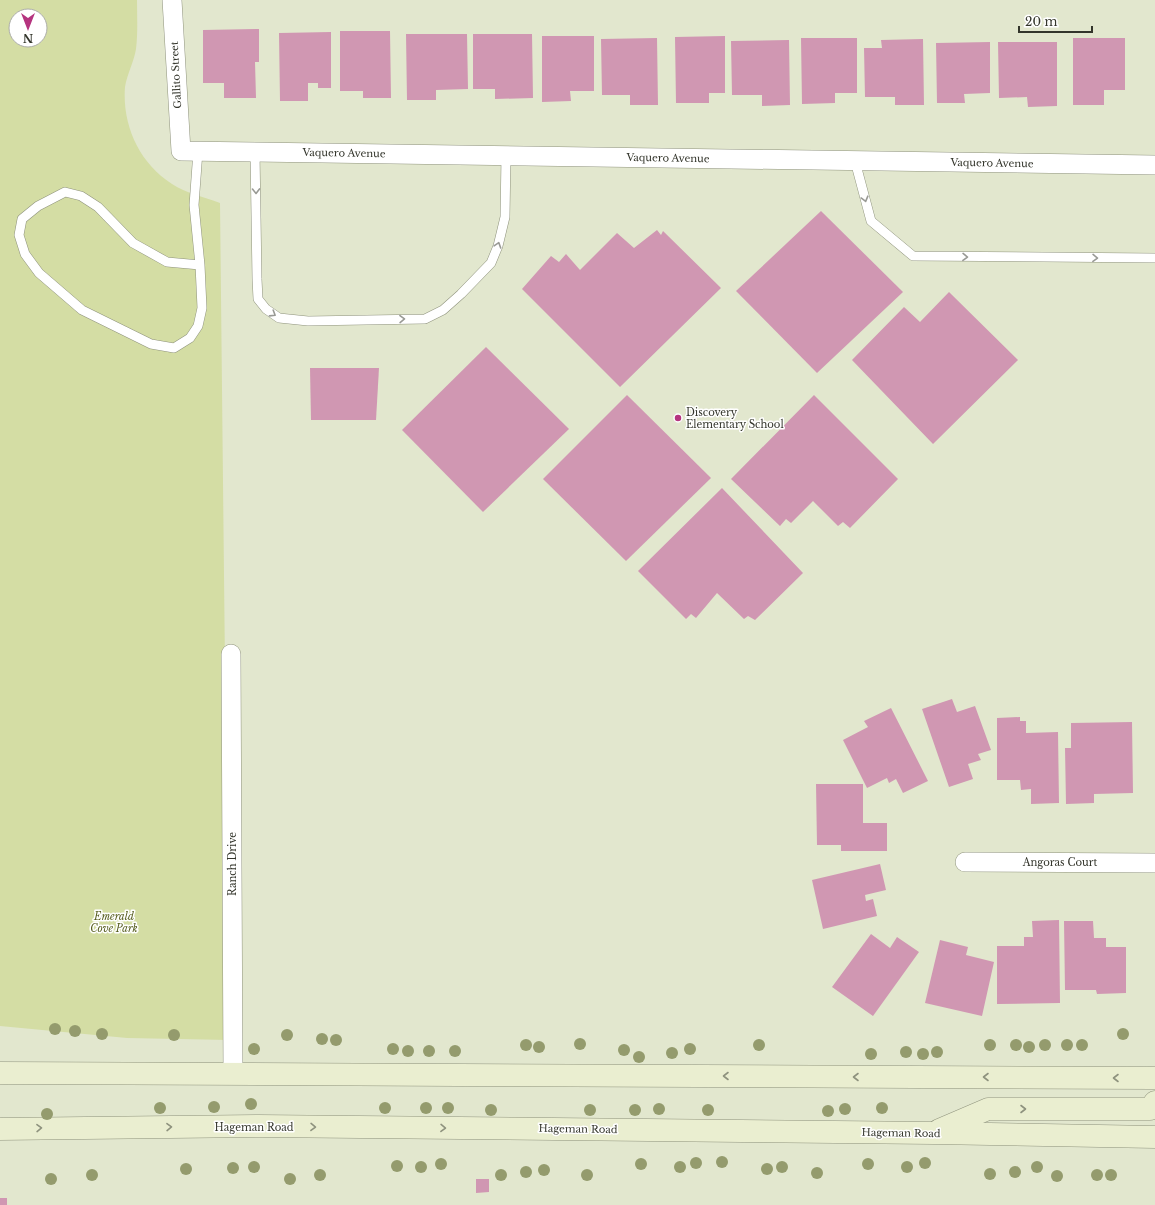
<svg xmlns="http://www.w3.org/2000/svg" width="1155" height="1205" viewBox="0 0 1155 1205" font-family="'Libre Baskerville',serif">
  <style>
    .green { fill: #d4dda4; fill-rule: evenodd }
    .building { fill: #d097b2 }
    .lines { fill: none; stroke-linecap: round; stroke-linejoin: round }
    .service-casing { stroke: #8f937d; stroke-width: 10 }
    .minor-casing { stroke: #8f937d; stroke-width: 20 }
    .secondary-casing { stroke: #8f937d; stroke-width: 23 }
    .service { stroke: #fff; stroke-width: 9 }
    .minor { stroke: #fff; stroke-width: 19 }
    .secondary { stroke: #eaeed0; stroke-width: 22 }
    .tree { fill: #949b6d }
    .oneway { stroke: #999a95 }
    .oneway2 { stroke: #8e927e }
    .poi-dot { fill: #b5347f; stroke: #fff; stroke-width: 1.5 }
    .labels { text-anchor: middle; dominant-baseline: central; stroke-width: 3; stroke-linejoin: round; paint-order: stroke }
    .street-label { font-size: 10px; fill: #33352b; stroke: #fff }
    .poi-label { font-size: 10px; fill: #33352b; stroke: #fff; text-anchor: start }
    .park-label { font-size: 10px; font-style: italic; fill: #555c1d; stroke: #fff }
  </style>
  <rect width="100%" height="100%" fill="#e2e7ce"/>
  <path class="green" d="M0,0H137C137,16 138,33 136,49C134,62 127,74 125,87C122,125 139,163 172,184C186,193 204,197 220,203L229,1040L127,1038L0,1026ZM16,16H40V40H16Z"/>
  <g class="building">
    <path d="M259,29V62H255L256,98H224V83H203V30Z"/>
    <path d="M340,31H390L391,98H363V91H340Z"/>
    <path d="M331,32V88H318V83H308V101H280L279,33Z"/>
    <path d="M406,34H467L468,89L436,90V100H407Z"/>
    <path d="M473,34H532L533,98L495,99V89H473Z"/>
    <path d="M542,36H594V91H570L571,101L542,102Z"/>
    <path d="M725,36V93H709V103H676L675,37Z"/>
    <path d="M657,38L658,105H630V95H602L601,39Z"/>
    <path d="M801,38H857V93H835V103L802,104Z"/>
    <path d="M1073,38H1125V90H1104V105H1073Z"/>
    <path d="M923,39L924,105H895V97H865L864,48H882L881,40Z"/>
    <path d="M789,40L790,105L762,106V95H732L731,41Z"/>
    <path d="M990,42V93L964,94L965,103H937L936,43Z"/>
    <path d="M998,42H1057V106L1028,107L1027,97L999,98Z"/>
    <path d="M821,211L903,292L817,373L736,291Z"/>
    <path d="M657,230L661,235L663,231L721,288L620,387L522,289L551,256L559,262L566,254L580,270L617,233L634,248Z"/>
    <path d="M949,292L1018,360L933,444L852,360L904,307L920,322Z"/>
    <path d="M486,347L569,429L483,512L402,430Z"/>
    <path d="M310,368H379L376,420H311Z"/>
    <path d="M627,395L711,478L626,561L543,479Z"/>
    <path d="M814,395L898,479L850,528L843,522L838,526L813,501L791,523L786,519L780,526L731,479Z"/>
    <path d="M722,488L803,573L755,620L748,616L744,619L717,593L696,618L691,614L686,619L638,571Z"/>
    <path d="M952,699L957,712L975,706L991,750L978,754L981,760L968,764L973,779L949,787L922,709Z"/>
    <path d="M891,708L928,781L903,793L896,779L889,783L887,778L867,788L843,740L868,727L864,721Z"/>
    <path d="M1020,717V721H1026V733L1058,732L1059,803L1031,804V789L1021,790L1020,780H997V718Z"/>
    <path d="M1132,722L1133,793L1094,794V803L1066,804L1065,748H1071V723Z"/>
    <path d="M816,784H863V823H887V851H841V845H817Z"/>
    <path d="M880,864L886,890L865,895L866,901L873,899L877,916L823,929L812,880Z"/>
    <path d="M1059,920L1060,1003L997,1004V946H1024V937H1033L1032,921Z"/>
    <path d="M1064,921H1093L1094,938H1106V947H1126V993L1097,994L1096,990H1065Z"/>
    <path d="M871,934L890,948L897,937L919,952L873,1016L832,987Z"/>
    <path d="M940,940L968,947L966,955L994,962L982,1016L925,1003Z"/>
    <path d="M476,1179H489V1192L476,1193Z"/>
    <rect x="0" y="1198" width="7" height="7"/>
  </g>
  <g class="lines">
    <g class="service-casing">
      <g id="service">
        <path d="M198,151L194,205L200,265L202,308L198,326L190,338L174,348L151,344L82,310L39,273L25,254L19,235L22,219L38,206L65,192L81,196L98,207L133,243L167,262L200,265"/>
        <path d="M255,152L257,279L258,299L266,309L279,318L308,321L425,319L443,310L461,294L491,263L498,246L505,217L506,156"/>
        <path d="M855,161L871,221L913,256L1155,258"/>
      </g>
    </g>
    <g class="minor-casing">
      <g id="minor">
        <path d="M172,0L181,151L1155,165"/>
        <path d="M231,654L233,1074"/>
        <path d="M965,862L1155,863"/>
      </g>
    </g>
    <g class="secondary-casing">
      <g id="secondary">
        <path d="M0,1073L1155,1078"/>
        <path d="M0,1129L259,1126L933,1133L1155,1137"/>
        <path d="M939,1130L988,1109H1150L1155,1102"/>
      </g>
    </g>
    <use href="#service" class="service"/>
    <use href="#minor" class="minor"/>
    <use href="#secondary" class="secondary"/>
  </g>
  <g class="tree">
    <circle cx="55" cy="1029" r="6"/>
    <circle cx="75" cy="1031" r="6"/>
    <circle cx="102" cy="1034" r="6"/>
    <circle cx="1123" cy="1034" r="6"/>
    <circle cx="174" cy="1035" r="6"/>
    <circle cx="287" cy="1035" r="6"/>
    <circle cx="322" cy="1039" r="6"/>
    <circle cx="336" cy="1040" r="6"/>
    <circle cx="580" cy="1044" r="6"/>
    <circle cx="526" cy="1045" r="6"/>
    <circle cx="759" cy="1045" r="6"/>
    <circle cx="990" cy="1045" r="6"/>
    <circle cx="1016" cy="1045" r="6"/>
    <circle cx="1045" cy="1045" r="6"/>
    <circle cx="1067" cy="1045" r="6"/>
    <circle cx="1082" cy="1045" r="6"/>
    <circle cx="539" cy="1047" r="6"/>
    <circle cx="1029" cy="1047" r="6"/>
    <circle cx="254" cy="1049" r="6"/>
    <circle cx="393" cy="1049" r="6"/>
    <circle cx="690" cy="1049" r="6"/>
    <circle cx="624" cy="1050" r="6"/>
    <circle cx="408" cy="1051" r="6"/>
    <circle cx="429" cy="1051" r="6"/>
    <circle cx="455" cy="1051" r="6"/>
    <circle cx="906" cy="1052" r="6"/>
    <circle cx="937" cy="1052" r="6"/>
    <circle cx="672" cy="1053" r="6"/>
    <circle cx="871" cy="1054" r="6"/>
    <circle cx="923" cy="1054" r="6"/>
    <circle cx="639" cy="1057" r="6"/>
    <circle cx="251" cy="1104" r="6"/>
    <circle cx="214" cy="1107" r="6"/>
    <circle cx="160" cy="1108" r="6"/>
    <circle cx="385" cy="1108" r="6"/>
    <circle cx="426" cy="1108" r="6"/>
    <circle cx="448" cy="1108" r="6"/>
    <circle cx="882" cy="1108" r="6"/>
    <circle cx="659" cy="1109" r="6"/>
    <circle cx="845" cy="1109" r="6"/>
    <circle cx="491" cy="1110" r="6"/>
    <circle cx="590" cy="1110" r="6"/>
    <circle cx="635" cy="1110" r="6"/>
    <circle cx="708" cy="1110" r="6"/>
    <circle cx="828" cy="1111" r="6"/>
    <circle cx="47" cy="1114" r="6"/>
    <circle cx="722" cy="1162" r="6"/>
    <circle cx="696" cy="1163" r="6"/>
    <circle cx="925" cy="1163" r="6"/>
    <circle cx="441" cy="1164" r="6"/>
    <circle cx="641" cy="1164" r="6"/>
    <circle cx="868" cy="1164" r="6"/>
    <circle cx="397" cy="1166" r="6"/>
    <circle cx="254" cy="1167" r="6"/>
    <circle cx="421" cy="1167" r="6"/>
    <circle cx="680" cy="1167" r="6"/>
    <circle cx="782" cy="1167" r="6"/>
    <circle cx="907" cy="1167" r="6"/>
    <circle cx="1037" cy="1167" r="6"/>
    <circle cx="233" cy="1168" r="6"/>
    <circle cx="186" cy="1169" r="6"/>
    <circle cx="767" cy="1169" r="6"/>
    <circle cx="544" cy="1170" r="6"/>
    <circle cx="526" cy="1172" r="6"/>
    <circle cx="1015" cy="1172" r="6"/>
    <circle cx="817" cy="1173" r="6"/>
    <circle cx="990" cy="1174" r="6"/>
    <circle cx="92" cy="1175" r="6"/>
    <circle cx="320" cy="1175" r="6"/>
    <circle cx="501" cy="1175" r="6"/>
    <circle cx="587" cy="1175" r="6"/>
    <circle cx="1097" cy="1175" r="6"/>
    <circle cx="1111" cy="1175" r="6"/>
    <circle cx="1057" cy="1176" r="6"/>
    <circle cx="51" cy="1179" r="6"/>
    <circle cx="290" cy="1179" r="6"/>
  </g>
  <defs><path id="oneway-chevron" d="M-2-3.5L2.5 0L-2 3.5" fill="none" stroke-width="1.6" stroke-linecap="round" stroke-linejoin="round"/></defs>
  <g class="oneway">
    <use href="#oneway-chevron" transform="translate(256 191) rotate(89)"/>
    <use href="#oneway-chevron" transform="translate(865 199) rotate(75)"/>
    <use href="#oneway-chevron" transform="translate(498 245) rotate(-72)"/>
    <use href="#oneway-chevron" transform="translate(965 257) rotate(1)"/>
    <use href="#oneway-chevron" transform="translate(1095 258) rotate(1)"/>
    <use href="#oneway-chevron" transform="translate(273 314) rotate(32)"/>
    <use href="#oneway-chevron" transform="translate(402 319) rotate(-1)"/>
  </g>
  <g class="oneway2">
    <use href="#oneway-chevron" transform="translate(726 1076) rotate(-180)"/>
    <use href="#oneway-chevron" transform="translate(856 1077) rotate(-180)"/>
    <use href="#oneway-chevron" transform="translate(986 1077) rotate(-180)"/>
    <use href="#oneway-chevron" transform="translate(1116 1078) rotate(-180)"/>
    <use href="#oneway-chevron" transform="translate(1023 1109)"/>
    <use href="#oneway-chevron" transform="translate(169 1127) rotate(-1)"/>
    <use href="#oneway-chevron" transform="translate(313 1127) rotate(1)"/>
    <use href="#oneway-chevron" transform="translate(39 1128) rotate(-1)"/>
    <use href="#oneway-chevron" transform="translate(443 1128) rotate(1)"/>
  </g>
  <circle class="poi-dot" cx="678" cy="418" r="4"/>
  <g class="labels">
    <g class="street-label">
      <text transform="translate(176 75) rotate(-93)">Gallito Street</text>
      <text transform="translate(344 153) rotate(1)">Vaquero Avenue</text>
      <text transform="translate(668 158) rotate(1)">Vaquero Avenue</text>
      <text transform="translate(992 163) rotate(1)">Vaquero Avenue</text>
      <text x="1060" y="862">Angoras Court</text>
      <text transform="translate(232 864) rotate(-90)">Ranch Drive</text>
      <text x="254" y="1127">Hageman Road</text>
      <text transform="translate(578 1129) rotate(1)">Hageman Road</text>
      <text transform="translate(901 1133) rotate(1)">Hageman Road</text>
    </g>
    <g class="poi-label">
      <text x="686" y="412">Discovery<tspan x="686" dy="12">Elementary School</tspan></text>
    </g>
    <g class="park-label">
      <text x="114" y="916">Emerald<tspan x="114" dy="12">Cove Park</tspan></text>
    </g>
  </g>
  <g transform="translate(28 28) rotate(180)"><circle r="19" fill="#ffffff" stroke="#adaeaa"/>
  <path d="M0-3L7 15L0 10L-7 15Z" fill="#b5347f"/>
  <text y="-6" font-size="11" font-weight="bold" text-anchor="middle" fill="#33352b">N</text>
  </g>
  <path d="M1019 26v6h73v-6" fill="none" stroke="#33352b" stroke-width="2"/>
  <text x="1025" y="26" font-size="12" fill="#33352b" stroke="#ffffff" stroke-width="3" paint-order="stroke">20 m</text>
</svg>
